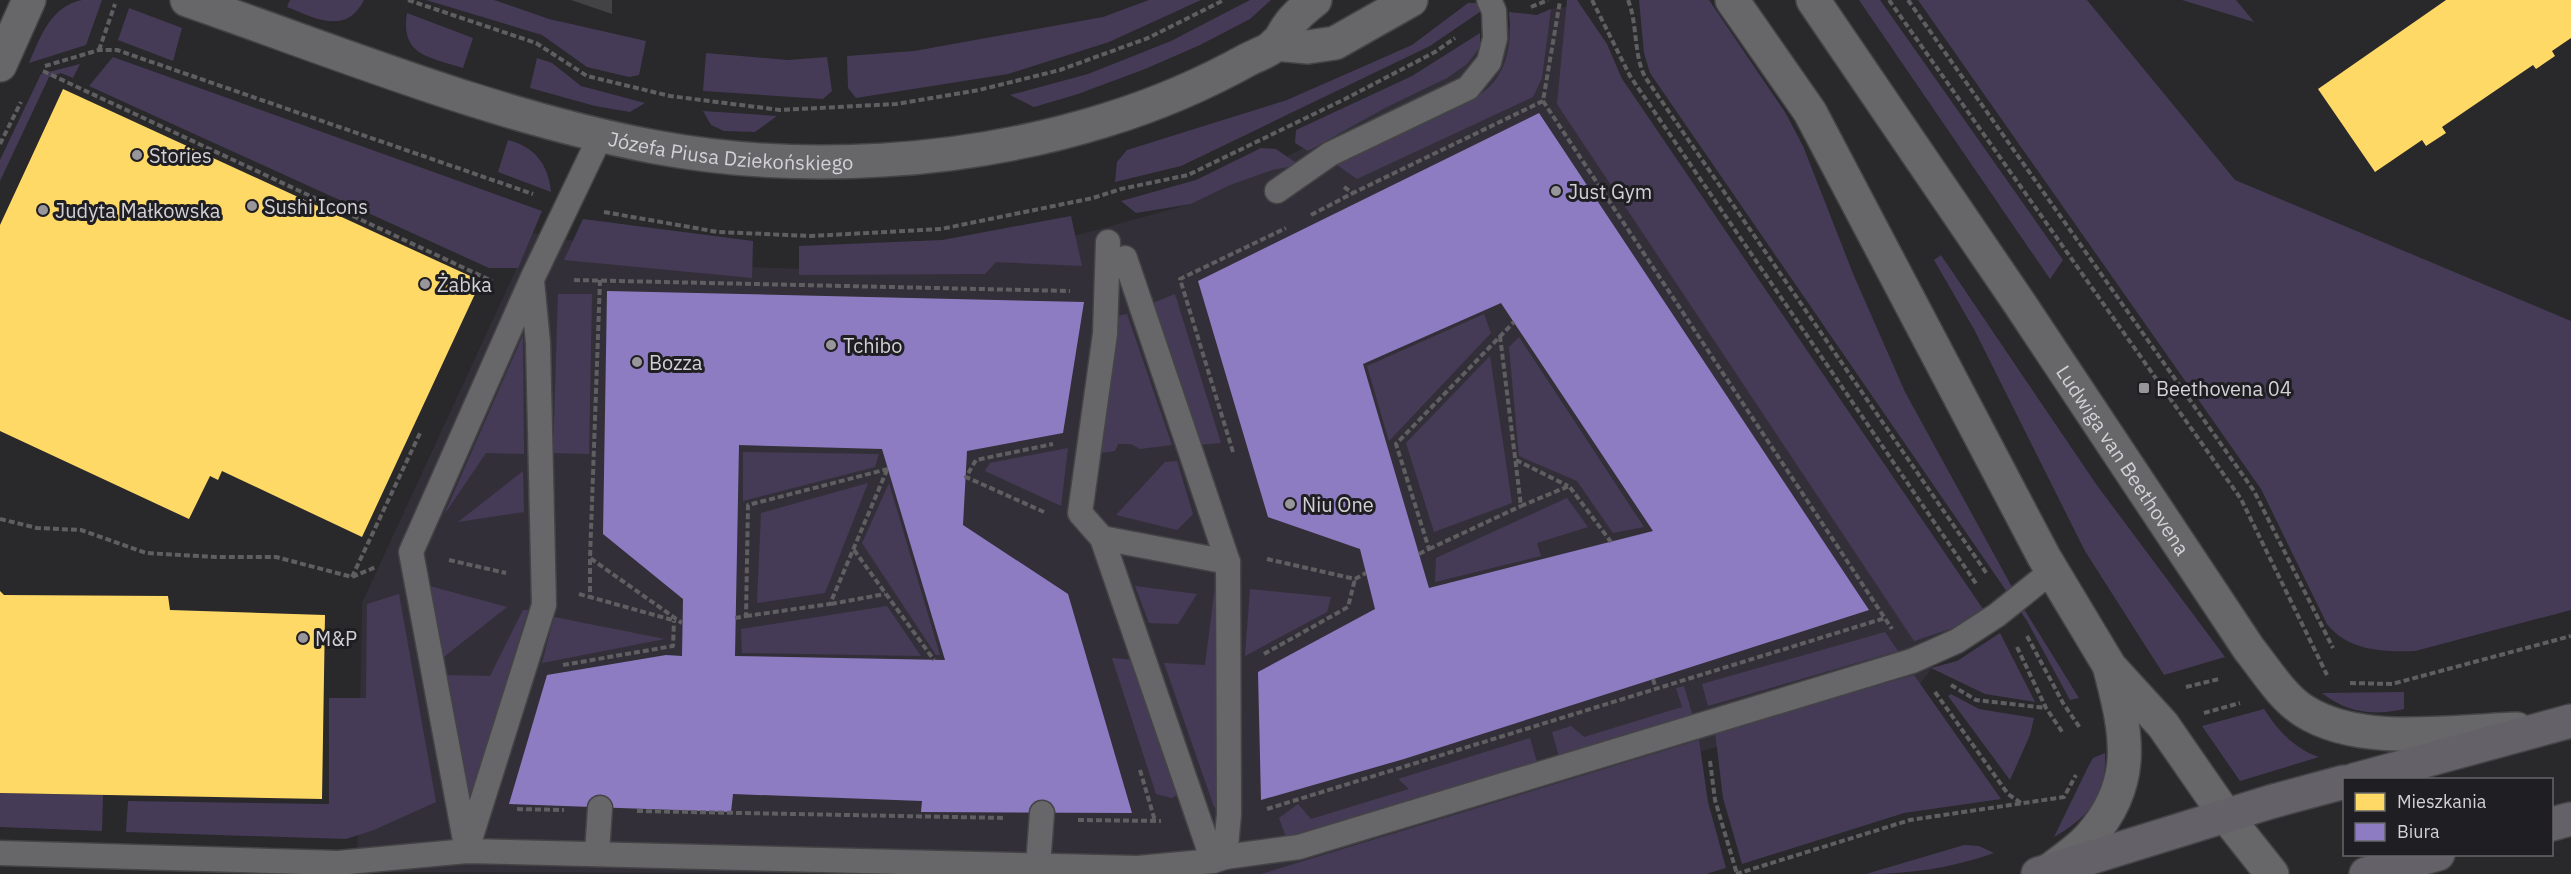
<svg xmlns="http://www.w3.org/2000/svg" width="2571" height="874" viewBox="0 0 2571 874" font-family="'IBM Plex Sans',sans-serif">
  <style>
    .built { fill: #332f38 }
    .green { fill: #463b57 }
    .homes { fill: #ffd966 }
    .offices { fill: #8e7cc3; fill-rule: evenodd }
    .building { fill: #434245 }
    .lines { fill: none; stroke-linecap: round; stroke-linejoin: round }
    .lane-casing { stroke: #444446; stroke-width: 27 }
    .street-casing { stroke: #444446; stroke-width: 36 }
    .primary-casing { stroke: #444446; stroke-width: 36 }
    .path { stroke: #5f5e60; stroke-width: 4; stroke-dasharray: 6 3; stroke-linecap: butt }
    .lane { stroke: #676668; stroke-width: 24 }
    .street { stroke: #676668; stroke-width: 33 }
    .primary { stroke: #646268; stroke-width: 33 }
    .poi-dot { fill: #98969a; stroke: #1f1e22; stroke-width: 2 }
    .labels { text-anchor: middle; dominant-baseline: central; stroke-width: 6; stroke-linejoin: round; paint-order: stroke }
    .street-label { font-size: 20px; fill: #d3d1d5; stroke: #1f1e22 }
    .poi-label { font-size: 20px; fill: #d3d1d5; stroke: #1f1e22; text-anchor: start }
  </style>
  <rect width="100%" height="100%" fill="#29282b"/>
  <path class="built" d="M1573,6L1980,605L1920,684L1305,874L357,872L362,603L533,233L661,258L749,267L806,269L1074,236L1191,204L1404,98L1514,24L1551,9Z"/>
  <g class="green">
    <path d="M82,0H102L86,45L29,63C41,36 50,7 82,0Z"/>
    <path d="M290,0H364C346,36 315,18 287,7Z"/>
    <path d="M426,0H494L549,19L646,41L639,75L629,77L587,67L542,35Z"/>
    <path d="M1149,0H1201L1109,42L1008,74L856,98L848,88L847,56L914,51L1103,17Z"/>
    <path d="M1250,0H1271L1250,19L1200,45L1145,69L1078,94L1034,107L1010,95L1088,74L1171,41Z"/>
    <path d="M1567,0H1577L1607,44L1622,79L1983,609L1953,628L1914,641L1557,104Z"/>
    <path d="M1639,0H1709L1785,112L1803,146L1854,276L1905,392L2024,609L2079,698L2070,700L2027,621L1650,73L1644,53Z"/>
    <path d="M1859,0H1880L2063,260L2050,279Z"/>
    <path d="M1918,0H2087L2235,180L2571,321V610L2415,651C2383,652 2348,651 2327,624L2261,489Z"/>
    <path d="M2182,0H2236L2254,22Z"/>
    <path d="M1468,3H1478L1487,7L1430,46L1181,166L1115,182L1117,162L1127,150L1287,100L1412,45Z"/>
    <path d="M129,8L182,28L173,61L118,40Z"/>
    <path d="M1551,9L1542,78L1533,97L1357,179L1337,165C1370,149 1403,133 1436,117C1453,109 1474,101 1488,88C1509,69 1512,38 1509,12L1537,15Z"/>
    <path d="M407,13L473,38L463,68C430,57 400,56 407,13Z"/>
    <path d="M1480,33V47L1467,64L1447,78L1385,108L1308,151L1295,143L1296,130L1412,76Z"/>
    <path d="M706,53L788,60L827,57L832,91L823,99L703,91Z"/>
    <path d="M113,57L542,211L518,268H489L89,86Z"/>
    <path d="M537,58L552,63L581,86L645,103L630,112L595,106L530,88Z"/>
    <path d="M80,64L73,78L61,73L49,77L0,181V160L41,74Z"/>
    <path d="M703,111L777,116L755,132L724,131L711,125Z"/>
    <path d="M508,140C535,147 548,164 551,192L498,172Z"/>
    <path d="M1261,148L1276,149L1299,165L1272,170L1230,185L1191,204L1136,213L1121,201L1196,180Z"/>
    <path d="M1071,216L1082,266L996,262L985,274L799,275V246L942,240Z"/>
    <path d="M583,219L753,241L752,278L564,260Z"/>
    <path d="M1941,255L2096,484L2225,657L2164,675L2085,551L1975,331L1934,260Z"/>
    <path d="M558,294H592L589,454L553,453Z"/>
    <path d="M1175,294L1221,443L1198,445L1153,303Z"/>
    <path d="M1127,314L1172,445L1140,449L1131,444H1118L1115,451L1101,453L1112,317Z"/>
    <path d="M1484,314L1491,333L1389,441L1367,366Z"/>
    <path d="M523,335L524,454L486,453L444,515Z"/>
    <path d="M1519,337L1644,527L1613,533L1577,481L1519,456L1509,347Z"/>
    <path d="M1490,356L1512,503L1434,532L1406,443Z"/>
    <path d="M1068,448L1061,506L985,471L990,463Z"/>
    <path d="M743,452L879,454L875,467L743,501Z"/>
    <path d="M1177,461L1193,514L1177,530L1116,515L1165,462Z"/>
    <path d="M523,471L524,512L458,522Z"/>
    <path d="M868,483L825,593L757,603L761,513Z"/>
    <path d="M889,483L940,655H936L862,543Z"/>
    <path d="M1567,498L1588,527L1537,543L1541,556L1435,582L1436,558Z"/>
    <path d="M426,585L507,607L440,660Z"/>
    <path d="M1135,586L1197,594L1178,624L1149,623Z"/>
    <path d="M1215,587L1220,808L1214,807L1164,663L1205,665Z"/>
    <path d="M1250,589L1331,597L1327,612L1245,656Z"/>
    <path d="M399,594L436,802L374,830L346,839L126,832L128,801L329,804V698H366L367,604Z"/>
    <path d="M887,606L921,656L742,653L741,629Z"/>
    <path d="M523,610H528L471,799H468L444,675L490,676Z"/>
    <path d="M554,617L665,639L542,663Z"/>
    <path d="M1885,632L1898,651L1708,706L1702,684Z"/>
    <path d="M2000,633L2035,702L1985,694L1931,668L1957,661Z"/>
    <path d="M1112,658L1136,660L1180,793L1172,798L1156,794Z"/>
    <path d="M1914,675L2001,799L1904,813L1742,864L1723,798L1715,732Z"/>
    <path d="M1684,686L1694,720L1560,760L1552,732L1571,726L1584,737L1682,707L1676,688Z"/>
    <path d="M2404,692V709C2374,716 2347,713 2322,693Z"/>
    <path d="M1951,694L1979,709L2034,718L2030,735L2010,780L1948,696Z"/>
    <path d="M2264,709C2277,730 2296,750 2319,757L2240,781L2202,726Z"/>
    <path d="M1530,738L1538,766L1288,842L1279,818L1298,804L1311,819L1409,789L1398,779Z"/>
    <path d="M1699,740L1708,802L1726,868L1706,874H1261Z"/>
    <path d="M2105,753C2107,795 2089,817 2054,837L2089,765L2093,758Z"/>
    <path d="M0,793L103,795L102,831L0,827Z"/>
    <path d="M1964,845L1979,846L1994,853C1952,868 1910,874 1866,874Z"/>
  </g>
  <g class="homes">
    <path d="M2446,0H2571V38L2552,51L2555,56L2536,69L2533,65L2442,127L2446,133L2426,146L2422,140L2375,172L2318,89Z"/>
    <path d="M63,89L481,281L362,537L222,471L218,480L210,476L189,519L0,431V225Z"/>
    <path d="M0,591L4,595L168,596L170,610L325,615L322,799L0,793Z"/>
  </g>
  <g class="offices">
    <path d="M1539,113L1869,610L1404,759L1261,800L1258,672L1375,609L1360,549L1268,517L1198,281ZM1501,303L1653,531L1429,588L1363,364Z"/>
    <path d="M607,291L1084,302L1063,433L967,451L963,525L1068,594L1132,813L921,812L922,801L733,794L731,812L509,804L547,675L666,655L682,656L683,599L603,534ZM739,445L882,449L945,660L735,656Z"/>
  </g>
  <path class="building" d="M571,0H612V14Z"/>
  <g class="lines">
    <g class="lane-casing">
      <g id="lane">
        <path d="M1277,191L1330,154L1468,88L1489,62L1495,38L1494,11L1489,0"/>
        <path d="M1108,242L1105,334L1080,513L1102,538L1213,861L1225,857L1229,814L1228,562L1125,258"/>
        <path d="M1102,538L1228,562"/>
        <path d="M468,846L544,605L538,343L532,281"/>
        <path d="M467,851L411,552L532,279L601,135"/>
        <path d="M0,853L338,863L467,851L1138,868L1213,861"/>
        <path d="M597,853L600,808"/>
        <path d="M1225,857L1299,847L1912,661L1957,641L1997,615L2052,571"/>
        <path d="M1038,865L1042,813"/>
      </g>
    </g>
    <g class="street-casing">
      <g id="street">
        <path id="s1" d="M187,0C340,53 496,117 655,147C801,174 965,164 1106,120C1155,105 1204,84 1249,59C1257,55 1269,51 1275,45C1281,40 1284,31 1289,25C1296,15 1306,7 1315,0"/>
        <path d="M1732,0L1810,112L2044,557L2110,667L2163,725L2226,816L2272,874"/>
        <path id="s2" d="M1813,0L2020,304L2249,649C2265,669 2282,697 2304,711C2361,747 2452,731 2517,729"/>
        <path d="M1275,44L1308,47L1335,43L1411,0"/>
        <path d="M0,65L29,0"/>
        <path d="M2050,870C2063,860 2078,850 2089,838C2138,783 2127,734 2110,669"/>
      </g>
    </g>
    <g class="primary-casing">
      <g id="primary">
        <path d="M2354,780L2571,721"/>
        <path d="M2552,824L2571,819"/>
        <path d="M2038,874L2270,802L2344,782"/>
        <path d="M2366,874L2438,854"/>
      </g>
    </g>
    <g class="path">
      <path d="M408,0L536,43L587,76L670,96L780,110L896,104L979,90L1060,70L1148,38L1224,0"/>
      <path d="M1592,0L1630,76L1977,585"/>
      <path d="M1628,0C1638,25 1633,53 1645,77L1987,574"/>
      <path d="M1889,0L2241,499L2327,675"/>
      <path d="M1908,0L2254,491L2333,648"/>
      <path d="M1531,7L1548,0"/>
      <path d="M99,50L115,4"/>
      <path d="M45,66L99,50H117L533,194"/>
      <path d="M43,71L492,281"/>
      <path d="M1543,101L1892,629"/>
      <path d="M0,144L21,102"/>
      <path d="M1344,187L1353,193L1543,101L1560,1"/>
      <path d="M604,212L718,232L811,236L941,229L1093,198L1121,189L1188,175L1345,99L1435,52L1455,38"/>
      <path d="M1311,215L1353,193"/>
      <path d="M574,280L1070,291"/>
      <path d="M600,280L590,558L682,623"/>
      <path d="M1500,336L1521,506L1569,486L1611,542"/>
      <path d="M1233,452L1180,279L1286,228"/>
      <path d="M1516,460L1568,486"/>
      <path d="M1044,512L966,477L976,460L1053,444"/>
      <path d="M0,519L37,528L81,530L146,553L216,557H276L352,577L376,567"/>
      <path d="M1429,549L1521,506"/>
      <path d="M854,550L934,660"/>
      <path d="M1419,554L1429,549L1396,444L1514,322"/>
      <path d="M590,559V597L676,621"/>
      <path d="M1267,559L1355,579L1366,573"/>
      <path d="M449,560L506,573"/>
      <path d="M352,577L421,431"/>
      <path d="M579,594L590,597"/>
      <path d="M831,604L885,594"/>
      <path d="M746,616L830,604L887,470"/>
      <path d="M735,618L746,616L748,505L888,469"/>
      <path d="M2027,636L2063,703L2080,728"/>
      <path d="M2017,647L2046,708L2063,733"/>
      <path d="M1264,654L1348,607L1355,579"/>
      <path d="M563,665L673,646L674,621"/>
      <path d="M1653,679L1656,689"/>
      <path d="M2350,683L2392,684L2571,636"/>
      <path d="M1951,685L1976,700L2046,708"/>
      <path d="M2186,687L2219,679"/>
      <path d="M1935,692L2008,794L2021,803"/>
      <path d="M2204,713L2240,703"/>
      <path d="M1710,761L1715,800L1737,874"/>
      <path d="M1140,770L1155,821"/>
      <path d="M517,809L564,810"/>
      <path d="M1267,809L1885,618"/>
      <path d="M637,811L1005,818"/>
      <path d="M1078,820L1161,821"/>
      <path d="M1736,874L1910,820L2064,797L2076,775"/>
    </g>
    <use href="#lane" class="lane"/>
    <use href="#street" class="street"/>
    <use href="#primary" class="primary"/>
  </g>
  <g class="poi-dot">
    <circle cx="137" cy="155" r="6"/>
    <circle cx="1556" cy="191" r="6"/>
    <circle cx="252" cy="206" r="6"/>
    <circle cx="43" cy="210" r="6"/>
    <circle cx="425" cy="284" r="6"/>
    <circle cx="831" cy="345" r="6"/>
    <circle cx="637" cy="362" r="6"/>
    <rect x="2138" y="382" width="12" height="12" rx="3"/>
    <circle cx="1290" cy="504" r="6"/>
    <circle cx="303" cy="638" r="6"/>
  </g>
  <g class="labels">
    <g class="street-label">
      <text stroke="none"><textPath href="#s1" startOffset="567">Józefa Piusa Dziekońskiego</textPath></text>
      <text stroke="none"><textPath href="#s2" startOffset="555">Ludwiga van Beethovena</textPath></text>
    </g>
    <g class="poi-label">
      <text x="149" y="155">Stories</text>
      <text x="1568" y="191">Just Gym</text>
      <text x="264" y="206">Sushi Icons</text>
      <text x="55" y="210">Judyta Małkowska</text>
      <text x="437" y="284">Żabka</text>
      <text x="843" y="345">Tchibo</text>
      <text x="649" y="362">Bozza</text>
      <text x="2156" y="388">Beethovena 04</text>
      <text x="1302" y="504">Niu One</text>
      <text x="315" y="638">M&amp;P</text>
    </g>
  </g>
  <rect x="2343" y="778" width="210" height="78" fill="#1f1e22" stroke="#67666a" stroke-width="1.5"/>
  <rect x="2355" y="793" width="30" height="18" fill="#ffd966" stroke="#67666a" stroke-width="1.5"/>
  <text x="2397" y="808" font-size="18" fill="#d3d1d5">Mieszkania</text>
  <rect x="2355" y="823" width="30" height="18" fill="#8e7cc3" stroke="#67666a" stroke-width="1.5"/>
  <text x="2397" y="838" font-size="18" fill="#d3d1d5">Biura</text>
</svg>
